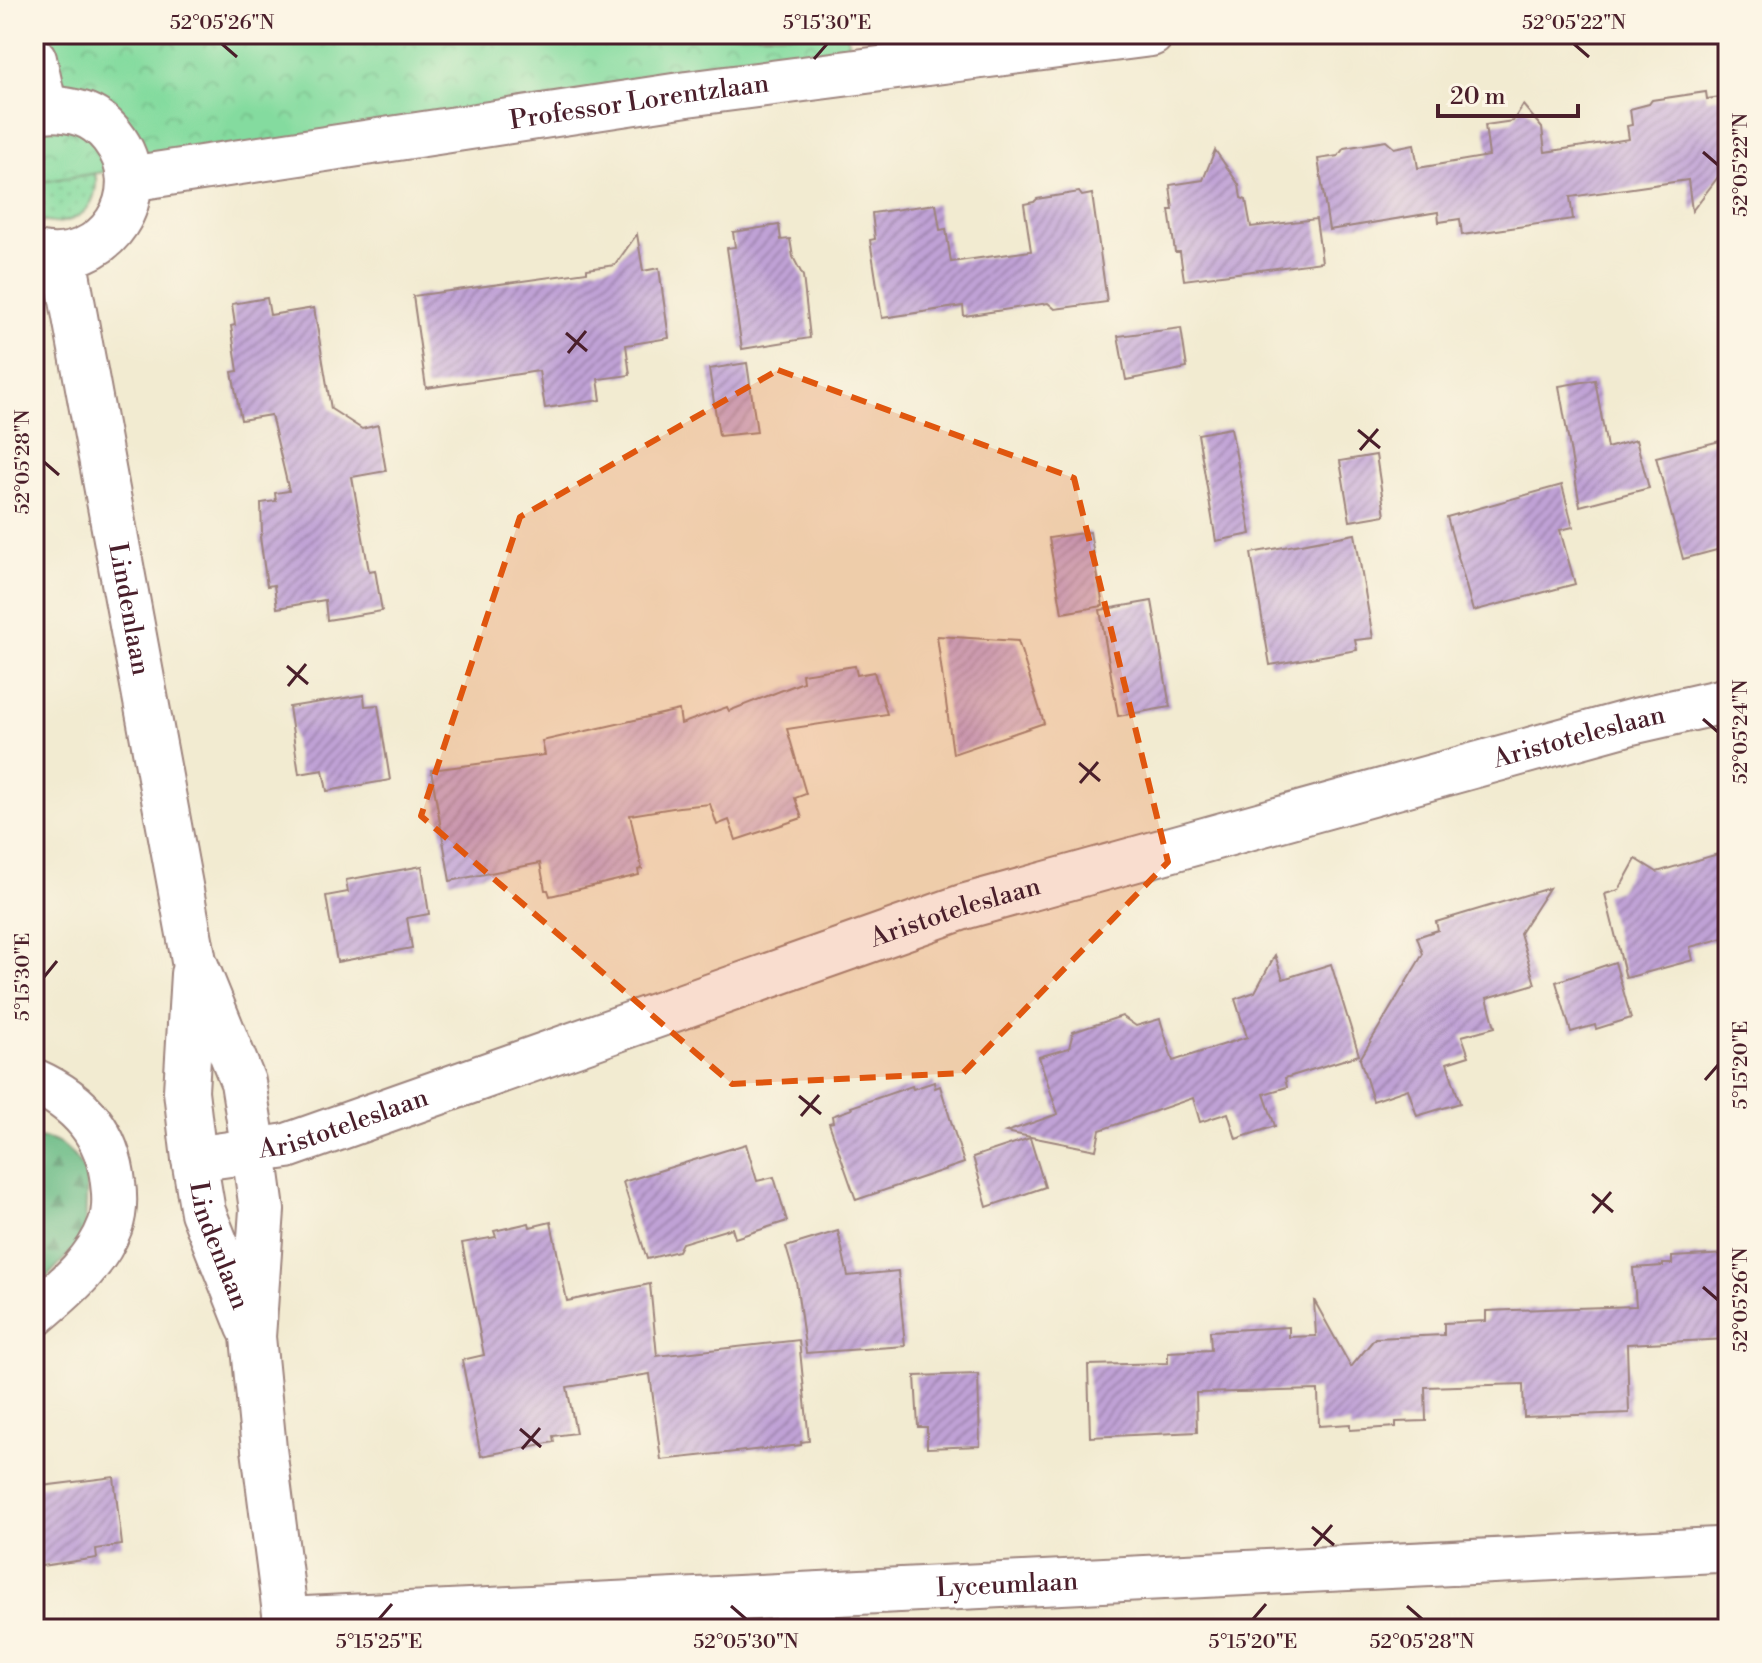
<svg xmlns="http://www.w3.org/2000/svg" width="1762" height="1663" viewBox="0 0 1762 1663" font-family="'Libre Bodoni',serif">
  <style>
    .grass { fill: url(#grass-dots); stroke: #677d65; stroke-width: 2 }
    .forest { fill: url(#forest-firs); stroke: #5a6d58; stroke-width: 2 }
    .park { fill: url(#park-crowns); stroke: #677d65; stroke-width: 2 }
    .building { fill: url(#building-hatch) }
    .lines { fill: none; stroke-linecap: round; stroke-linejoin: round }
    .minor-casing { stroke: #9e857e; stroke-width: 48 }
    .minor { stroke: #fff; stroke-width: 44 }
    .marked { fill: #e0560e; fill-opacity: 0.2; stroke: #e0560e; stroke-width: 6; stroke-dasharray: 16 10; stroke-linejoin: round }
    .ticks { fill: none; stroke: #4a1f2b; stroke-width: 3 }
    .labels { text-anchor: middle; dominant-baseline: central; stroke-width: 8; stroke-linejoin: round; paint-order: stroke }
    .street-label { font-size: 26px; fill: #4a1f2b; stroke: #fcf5e5 }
    .neatline { fill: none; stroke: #4a1f2b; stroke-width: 3 }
    .ticks-label { font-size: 20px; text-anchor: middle; fill: #4a1f2b }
  </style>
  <defs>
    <pattern id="grass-dots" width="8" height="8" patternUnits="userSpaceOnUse" patternTransform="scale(2)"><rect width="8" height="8" fill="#84db9f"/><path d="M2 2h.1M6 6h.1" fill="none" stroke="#74bc89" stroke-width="1.8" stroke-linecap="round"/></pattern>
    <pattern id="forest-firs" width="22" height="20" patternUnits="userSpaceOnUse" patternTransform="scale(2)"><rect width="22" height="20" fill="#6bbb86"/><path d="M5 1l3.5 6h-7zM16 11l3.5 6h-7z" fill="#5a976e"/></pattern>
    <pattern id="park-crowns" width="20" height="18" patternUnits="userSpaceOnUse" patternTransform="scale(2)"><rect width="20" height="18" fill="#84db9f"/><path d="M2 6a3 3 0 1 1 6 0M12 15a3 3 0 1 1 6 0" fill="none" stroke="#74bc89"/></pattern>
    <pattern id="building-hatch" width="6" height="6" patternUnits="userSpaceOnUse" patternTransform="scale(2)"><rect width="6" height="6" fill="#c0a2d6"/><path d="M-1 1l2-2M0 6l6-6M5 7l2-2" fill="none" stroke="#9e83ae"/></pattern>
  </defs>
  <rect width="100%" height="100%" fill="#fcf5e5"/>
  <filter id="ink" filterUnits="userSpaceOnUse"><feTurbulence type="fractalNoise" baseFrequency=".0125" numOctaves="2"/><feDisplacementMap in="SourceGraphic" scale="16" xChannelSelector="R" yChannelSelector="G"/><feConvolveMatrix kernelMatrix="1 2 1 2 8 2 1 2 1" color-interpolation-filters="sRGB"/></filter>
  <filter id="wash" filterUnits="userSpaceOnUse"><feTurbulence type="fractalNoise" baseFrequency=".006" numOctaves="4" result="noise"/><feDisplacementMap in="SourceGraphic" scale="32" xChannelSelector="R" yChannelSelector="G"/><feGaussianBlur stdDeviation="1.8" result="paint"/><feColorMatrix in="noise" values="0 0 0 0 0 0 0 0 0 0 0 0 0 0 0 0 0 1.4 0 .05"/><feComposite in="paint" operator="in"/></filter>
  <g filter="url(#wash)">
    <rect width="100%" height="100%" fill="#f2ebd1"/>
    <path class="grass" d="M34,144L93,165C94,171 97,178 96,184C94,218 62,229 34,219Z"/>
    <path class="forest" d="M34,1138C63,1137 73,1154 87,1175L85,1237L34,1291Z"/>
    <path class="park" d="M34,34H847L850,54L34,183Z"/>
    <g id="blocks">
      <g class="building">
        <path d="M1706,92L1707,99L1721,97L1723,112L1728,111V164L1692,211L1688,180L1570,197L1573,219L1462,235L1460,219L1439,222L1438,212L1329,230L1318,159L1338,156L1344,148L1386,141L1394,148L1414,144L1418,168L1489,156L1485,125L1513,121L1523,105L1542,128L1545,152L1629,139L1627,126L1632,125L1630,109L1649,104L1652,100Z"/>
        <path d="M1215,150L1239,185L1241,198L1246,200L1251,227L1316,219L1322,262L1184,280L1180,252H1175L1169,210H1173L1170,185L1203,180Z"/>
        <path d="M1079,192L1082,196L1092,194L1107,302L1055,309L1048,303L964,316L963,306L882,318L870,240L875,239L872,213L936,204L940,230L946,229L951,262L1031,251L1024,204L1034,202L1037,199Z"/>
        <path d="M779,225L781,240L790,239L793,257L803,276L810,338L742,349L727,248L735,247L733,232Z"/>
        <path d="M637,234L643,271L659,268L669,338L626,345L630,375L598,379L601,400L545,408L539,371L426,388L413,296L587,272V269L615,265Z"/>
        <path d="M267,298L270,315L314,308L331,409L362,429L378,425L386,471L352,477L369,571L375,570L382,611L327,620L325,600L277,608L274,585L267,586L260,537L262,532L261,503L276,501L275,493L289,491L271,415L241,420L232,372L238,371L231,326L235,325L232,304Z"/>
        <path d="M1181,328L1187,368L1126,380L1118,336Z"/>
        <path d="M747,363L757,432L719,436L709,369Z"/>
        <path d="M1595,380L1607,448L1636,440L1649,488L1580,506L1559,386Z"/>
        <path d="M1231,428L1251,534L1216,541L1198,434Z"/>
        <path d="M1728,439V547L1683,559L1656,457Z"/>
        <path d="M1376,455L1385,515L1350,521L1340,461Z"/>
        <path d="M1562,485L1573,527L1560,530L1575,584L1473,611L1447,517Z"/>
        <path d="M1090,532L1103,606L1062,613L1049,538Z"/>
        <path d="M1355,534L1373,638L1355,640L1357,650L1270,665L1251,553Z"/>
        <path d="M1152,601L1170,707L1118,716L1100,610Z"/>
        <path d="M937,636L1018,641L1044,723L953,754Z"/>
        <path d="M855,666L857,675L874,672L887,714L787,729L806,794L795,798L802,818L736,840L729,820L717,825L710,804L679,807L630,815L642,869L638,870L639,875L550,896L548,890H545L540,863L450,881L431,770L545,755L542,741L679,710L681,724L727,707L729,711L803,682L802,674Z"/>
        <path d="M364,695L365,706L378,705L390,780L327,791L323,770L299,774L289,707Z"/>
        <path d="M1728,851V937L1690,947L1693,960L1626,978L1605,894L1619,890L1636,859L1657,872Z"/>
        <path d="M422,866L429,914L407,918L412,948L337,962L326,896L348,892L346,880Z"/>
        <path d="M1549,888L1520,933L1535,984L1487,998L1495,1027L1462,1036L1469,1056L1447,1063L1460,1103L1417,1116L1408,1089L1373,1101L1360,1059L1423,954L1417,937L1438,930L1436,922Z"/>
        <path d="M1275,955L1283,979L1331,964L1359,1055L1285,1078L1287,1087L1264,1094L1275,1126L1236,1139L1228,1113L1200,1122L1193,1098L1100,1130L1096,1150L1006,1132L1058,1114L1039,1057L1069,1048L1073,1032L1122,1016L1136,1026L1160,1019L1173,1061L1247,1037L1235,999L1255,992Z"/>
        <path d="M1615,962L1631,1018L1596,1029L1595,1025L1571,1032L1556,982Z"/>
        <path d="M934,1082L935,1088L940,1086L964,1163L856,1200L829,1123L833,1122L832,1116L852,1109L851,1107L912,1086L913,1089Z"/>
        <path d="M1030,1138L1045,1187L987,1207L973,1157Z"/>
        <path d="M746,1144L757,1181L774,1177L787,1221L735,1238L732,1228L682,1243L678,1251L647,1259L623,1182Z"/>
        <path d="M551,1222L567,1301L650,1284L657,1356L799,1340L809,1441L801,1442V1445L661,1460L650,1374L567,1387L576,1433L553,1436L554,1442L481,1456L462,1360L484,1355L462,1243L496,1237L494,1231L529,1223L530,1227Z"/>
        <path d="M838,1231L848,1276L898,1271L905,1346L806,1353L796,1281L786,1247Z"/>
        <path d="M1728,1254V1339L1627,1344L1629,1413L1524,1417L1523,1384L1425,1387L1426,1421L1396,1422V1427L1350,1430V1424L1319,1426L1318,1390L1196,1393L1197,1432L1090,1437L1088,1365L1168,1363V1352L1211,1350L1210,1331L1289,1327V1337L1316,1336L1314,1300L1351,1367L1375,1338L1444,1335V1323L1486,1321V1311L1636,1306L1633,1268L1663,1266V1264H1672V1257Z"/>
        <path d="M978,1374L980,1446L927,1448V1427H918L915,1376Z"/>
        <path d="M114,1477L122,1545L96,1549L97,1558L34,1567V1487Z"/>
      </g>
    </g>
  </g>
  <g filter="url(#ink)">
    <use href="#blocks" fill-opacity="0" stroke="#9e857e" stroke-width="2"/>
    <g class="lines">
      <g class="minor-casing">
        <g id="minor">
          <path d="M34,59L45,109"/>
          <path d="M34,112C51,107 66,109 82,114C94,118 104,126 112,136C157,193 105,270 36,254"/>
          <path id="s1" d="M129,179L687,94L1151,34"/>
          <path id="s2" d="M64,257L194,961L243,1082L254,1151L262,1210L253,1337L264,1449L287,1629"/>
          <path id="s3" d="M193,974L186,1091L194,1159L203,1212L249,1327"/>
          <path d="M34,1081C79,1101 108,1133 113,1183C115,1198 115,1213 110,1226C96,1264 63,1290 34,1315"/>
          <path id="s4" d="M194,1159L287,1146L963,907L1631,722L1728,700"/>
          <path id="s5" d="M286,1620L1717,1550L1728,1553"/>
        </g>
      </g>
      <use href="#minor" class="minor"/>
    </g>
  </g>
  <path class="marked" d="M778,370L1074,478L1168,862L963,1073L732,1084L421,816L520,517Z"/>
  <path class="ticks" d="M222,44L237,57M1574,44L1589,57M814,59L827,44M1703,152L1718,165M566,333L587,351M568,353L586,331M1358,430L1380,448M1360,450L1378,429M44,462L59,475M287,666L308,684M288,686L306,664M1703,719L1718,732M1079,763L1100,781M1080,783L1098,762M44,977L57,961M1705,1080L1718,1065M799,1096L821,1114M801,1116L819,1095M1592,1194L1613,1212M1593,1213L1611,1192M1703,1287L1718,1300M520,1429L541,1447M522,1449L540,1428M1312,1527L1334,1545M1314,1546L1332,1525M731,1606L746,1619M1407,1606L1422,1619M379,1619L392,1604M1253,1619L1266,1604"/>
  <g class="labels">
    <g class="street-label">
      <text stroke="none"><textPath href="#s1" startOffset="516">Professor Lorentzlaan</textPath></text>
      <text stroke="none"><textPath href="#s2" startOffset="358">Lindenlaan</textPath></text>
      <text stroke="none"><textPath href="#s4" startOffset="1450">Aristoteleslaan</textPath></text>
      <text stroke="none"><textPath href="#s4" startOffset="802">Aristoteleslaan</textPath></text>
      <text stroke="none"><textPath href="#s4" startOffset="154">Aristoteleslaan</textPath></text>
      <text stroke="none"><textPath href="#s3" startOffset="276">Lindenlaan</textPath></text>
      <text stroke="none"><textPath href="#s5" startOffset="722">Lyceumlaan</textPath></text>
    </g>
  </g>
  <rect width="1762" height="1663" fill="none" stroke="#fcf5e5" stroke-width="88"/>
  <path d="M1438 104v12h140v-12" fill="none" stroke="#4a1f2b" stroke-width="4"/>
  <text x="1450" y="104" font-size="24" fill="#4a1f2b" stroke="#fcf5e5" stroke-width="6" paint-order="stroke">20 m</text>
  <rect x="44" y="44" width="1674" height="1575" class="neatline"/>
  <g class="ticks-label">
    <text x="222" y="29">52°05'26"N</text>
    <text x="827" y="29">5°15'30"E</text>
    <text x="1574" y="29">52°05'22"N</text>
    <text transform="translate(1740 165) rotate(-90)" y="7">52°05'22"N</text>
    <text transform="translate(22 462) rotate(-90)" y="7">52°05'28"N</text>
    <text transform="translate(1740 732) rotate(-90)" y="7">52°05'24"N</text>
    <text transform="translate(22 977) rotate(-90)" y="7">5°15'30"E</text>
    <text transform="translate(1740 1065) rotate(-90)" y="7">5°15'20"E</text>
    <text transform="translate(1740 1300) rotate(-90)" y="7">52°05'26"N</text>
    <text x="379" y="1648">5°15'25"E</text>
    <text x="746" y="1648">52°05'30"N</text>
    <text x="1253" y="1648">5°15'20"E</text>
    <text x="1422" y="1648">52°05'28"N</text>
  </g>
</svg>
